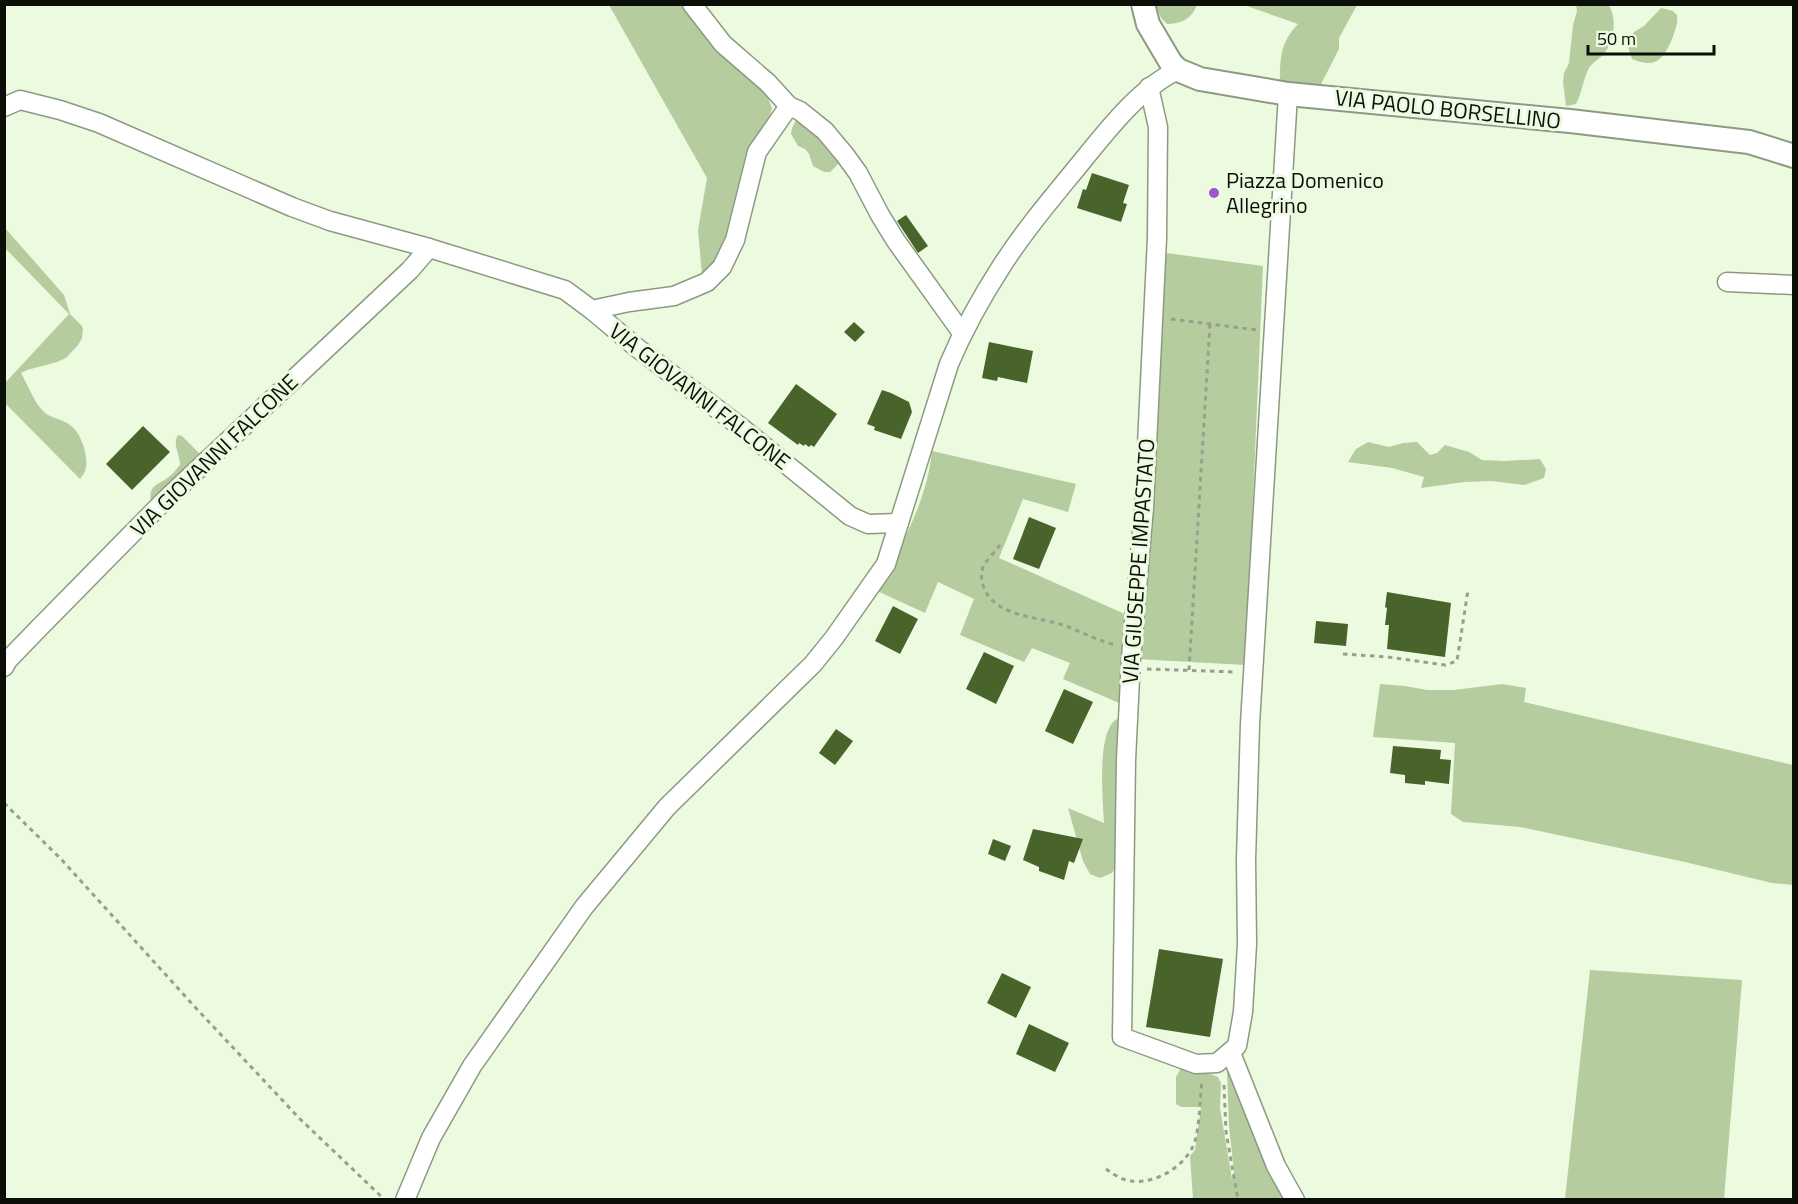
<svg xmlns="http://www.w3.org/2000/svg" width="1798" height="1204" viewBox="0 0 1798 1204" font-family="'Titillium Web',sans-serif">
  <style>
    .green { fill: #b4cc9e }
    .building { fill: #48642a }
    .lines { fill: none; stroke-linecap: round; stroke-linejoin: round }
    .minor-casing { stroke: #8d9a82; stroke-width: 21 }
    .tertiary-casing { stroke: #8d9a82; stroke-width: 26 }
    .path { stroke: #96a08d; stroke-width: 3; stroke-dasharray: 4.5 4.5; stroke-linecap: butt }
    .minor { stroke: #fff; stroke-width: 18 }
    .tertiary { stroke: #fff; stroke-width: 22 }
    .poi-dot { fill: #9f58cc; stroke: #ecfae0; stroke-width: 2 }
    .labels { text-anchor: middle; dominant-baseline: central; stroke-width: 6; stroke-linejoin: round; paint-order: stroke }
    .street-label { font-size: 22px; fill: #0b0f07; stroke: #ecfae0 }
    .poi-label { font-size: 22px; fill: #0b0f07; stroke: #ecfae0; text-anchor: start }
  </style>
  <rect width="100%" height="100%" fill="#ecfae0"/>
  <g class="green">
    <path d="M609,5H683L720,47L767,95L772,108L768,125L735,226L711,274L702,275L698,230L707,178Z"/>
    <path d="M1156,5V4L1197,5C1192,18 1182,24 1167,24L1161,18Z"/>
    <path d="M1244,5H1357L1339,38V49L1318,90L1280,88C1280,61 1279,44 1298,24Z"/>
    <path d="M1576,5H1609C1617,20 1615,41 1603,55C1598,60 1593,62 1589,68C1583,79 1582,93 1576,104L1566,106L1563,82L1564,73L1569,63L1573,25L1577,11Z"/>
    <path d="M1661,8L1673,11L1677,15C1678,24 1675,31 1672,39C1663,60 1655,69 1632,59L1627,44L1634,32L1644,26Z"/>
    <path d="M798,117L842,160L830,172H824L813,166L809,154L805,149L798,146L791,134L792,128Z"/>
    <path d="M5,228L64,295L70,314L82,326L83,329L82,338L78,345L66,358L57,362L27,370L21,373C28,385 33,400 42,410C50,419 61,418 70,425C81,432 90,459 85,471C85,472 81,478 80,479L5,403V383L69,314L5,248Z"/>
    <path d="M1159,252L1263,266L1246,665L1136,659Z"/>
    <path d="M178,435L182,436L202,456L151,502C148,484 159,485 170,476C174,473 177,468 180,465C180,453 172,444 178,435Z"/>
    <path d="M1368,442L1389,447L1403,443L1417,442L1430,455L1437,453L1445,445L1469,452L1482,460L1504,461L1540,459L1546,469L1544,478L1524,485L1492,481L1464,482L1421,488L1424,477L1392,468L1348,462L1356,449Z"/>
    <path d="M932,451L1076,484L1068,512L1023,499L999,558L1127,615L1124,705L1063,679L1070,663L1032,648L1024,662L960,635L974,599L938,582L925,613L875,590C901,548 927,501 932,451Z"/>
    <path d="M1380,684L1405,686L1427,690H1454L1502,684L1526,688L1524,702L1793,765V885L1772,883L1685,862L1520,827L1463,822L1451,814L1455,743L1373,737Z"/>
    <path d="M1117,719L1123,724L1118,862L1112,873L1100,878L1090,874L1083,861L1068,808L1104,823C1103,801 1096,731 1117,719Z"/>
    <path d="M1590,970L1742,980L1724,1199H1565Z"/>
    <path d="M1181,1068C1194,1068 1206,1072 1218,1077L1221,1083L1220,1108L1232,1179L1234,1172L1229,1126L1227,1072H1234L1288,1199H1193L1190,1156L1195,1150L1201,1107H1181L1176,1104V1077Z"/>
  </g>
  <g class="building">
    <path d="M1092,173L1129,185L1123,203L1127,204L1121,222L1077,208L1083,189L1086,190Z"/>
    <path d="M906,215L928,246L918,253L897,221Z"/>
    <path d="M854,322L865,332L855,342L844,332Z"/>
    <path d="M989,342L1033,351L1027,383L998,377L997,381L982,378Z"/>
    <path d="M796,384L837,414L814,447L811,445L809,447L805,444L804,446L799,443L798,445L768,423Z"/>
    <path d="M882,390L891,393L909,402L912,412L901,439L874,430L875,427L867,424Z"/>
    <path d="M143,426L170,452L132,490L106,464Z"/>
    <path d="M1029,517L1056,528L1039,569L1013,559Z"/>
    <path d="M1387,592L1451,603L1445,657L1387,649L1389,625H1385L1387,608L1385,607Z"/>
    <path d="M893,606L918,619L900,654L875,641Z"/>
    <path d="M1316,621L1348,624L1346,646L1314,643Z"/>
    <path d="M984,652L1014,666L996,704L966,689Z"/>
    <path d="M1064,689L1093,702L1073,744L1045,731Z"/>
    <path d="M836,729L853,741L835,765L819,753Z"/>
    <path d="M1393,746L1441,750L1440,759L1451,760L1449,784L1425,781V785L1405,783V775L1390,773Z"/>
    <path d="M1033,829L1083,839L1074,863L1069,861L1064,880L1039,871V867L1023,860Z"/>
    <path d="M993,839L1011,846L1005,861L988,854Z"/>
    <path d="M1159,949L1223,959L1210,1037L1146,1027Z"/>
    <path d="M1002,973L1031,987L1016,1018L987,1003Z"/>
    <path d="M1029,1024L1069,1043L1055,1072L1016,1054Z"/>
  </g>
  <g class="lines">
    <g class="minor-casing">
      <g id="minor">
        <path d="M692,4L723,44L768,83L789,106L800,111L825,131L845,155L858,173L880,215L896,241L962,333"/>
        <path d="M1149,87L1158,127L1157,238L1144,507L1131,658L1126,760L1122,1037L1196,1064L1217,1063L1237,1046L1243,1012L1247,944L1246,860L1250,724L1288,94"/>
        <path d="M4,107L20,100L60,110L99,123L292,207L330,221L429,248L565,290L592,310L636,347L738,425L850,516L868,524L899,523"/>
        <path d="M1727,282L1794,285"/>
        <path d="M592,310L629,302L674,296L707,282L722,267L735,240L757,152L789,106"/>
        <path d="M4,667L8,660L39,628L164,501L410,270L429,248"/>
        <path d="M1231,1053L1276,1166L1295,1200"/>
        <path d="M405,1200L431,1138L472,1066L584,907L667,807L813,664L834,638L886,564L949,364C963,331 981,298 1001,267C1024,231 1052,198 1079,165C1106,132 1139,88 1178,70"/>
      </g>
    </g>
    <g class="tertiary-casing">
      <path id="tertiary" d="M1143,4L1148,24L1171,63L1178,70L1200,79L1288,94L1570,121L1749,142L1794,156"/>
    </g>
    <g class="path">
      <path d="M1171,319L1257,330"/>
      <path d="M1000,545C995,552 987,559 983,567C981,573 981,579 983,585C993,617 1036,616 1063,625C1080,631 1096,640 1115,645"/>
      <path d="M1343,654L1388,657L1445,665L1457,661L1468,590"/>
      <path d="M1147,669L1236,672"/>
      <path d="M1189,670L1210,324"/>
      <path d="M4,803L61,859L194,1006L299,1118L385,1200"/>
      <path d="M1224,1085L1226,1132L1238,1200"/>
      <path d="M1106,1169C1113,1174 1122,1180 1131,1181C1157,1185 1191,1163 1196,1137C1200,1118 1200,1099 1202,1080"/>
    </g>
    <use href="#minor" class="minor"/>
    <use href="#tertiary" class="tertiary"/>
  </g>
  <circle class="poi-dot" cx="1214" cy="193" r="6"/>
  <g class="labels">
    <g class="street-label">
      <text transform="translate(1448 109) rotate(6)">VIA PAOLO BORSELLINO</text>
      <text transform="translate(700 396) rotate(38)">VIA GIOVANNI FALCONE</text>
      <text transform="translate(214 455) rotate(-44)">VIA GIOVANNI FALCONE</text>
      <text transform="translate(1138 561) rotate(-86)">VIA GIUSEPPE IMPASTATO</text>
    </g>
    <g class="poi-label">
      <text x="1226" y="180">Piazza Domenico<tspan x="1226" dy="25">Allegrino</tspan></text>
    </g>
  </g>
  <rect width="1798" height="1204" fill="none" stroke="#0b0f07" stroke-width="12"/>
  <path d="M1588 45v9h126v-9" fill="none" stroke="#0b0f07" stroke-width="3"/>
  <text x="1597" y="45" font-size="18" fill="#0b0f07" stroke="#ecfae0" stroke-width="4.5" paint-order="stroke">50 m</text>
</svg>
